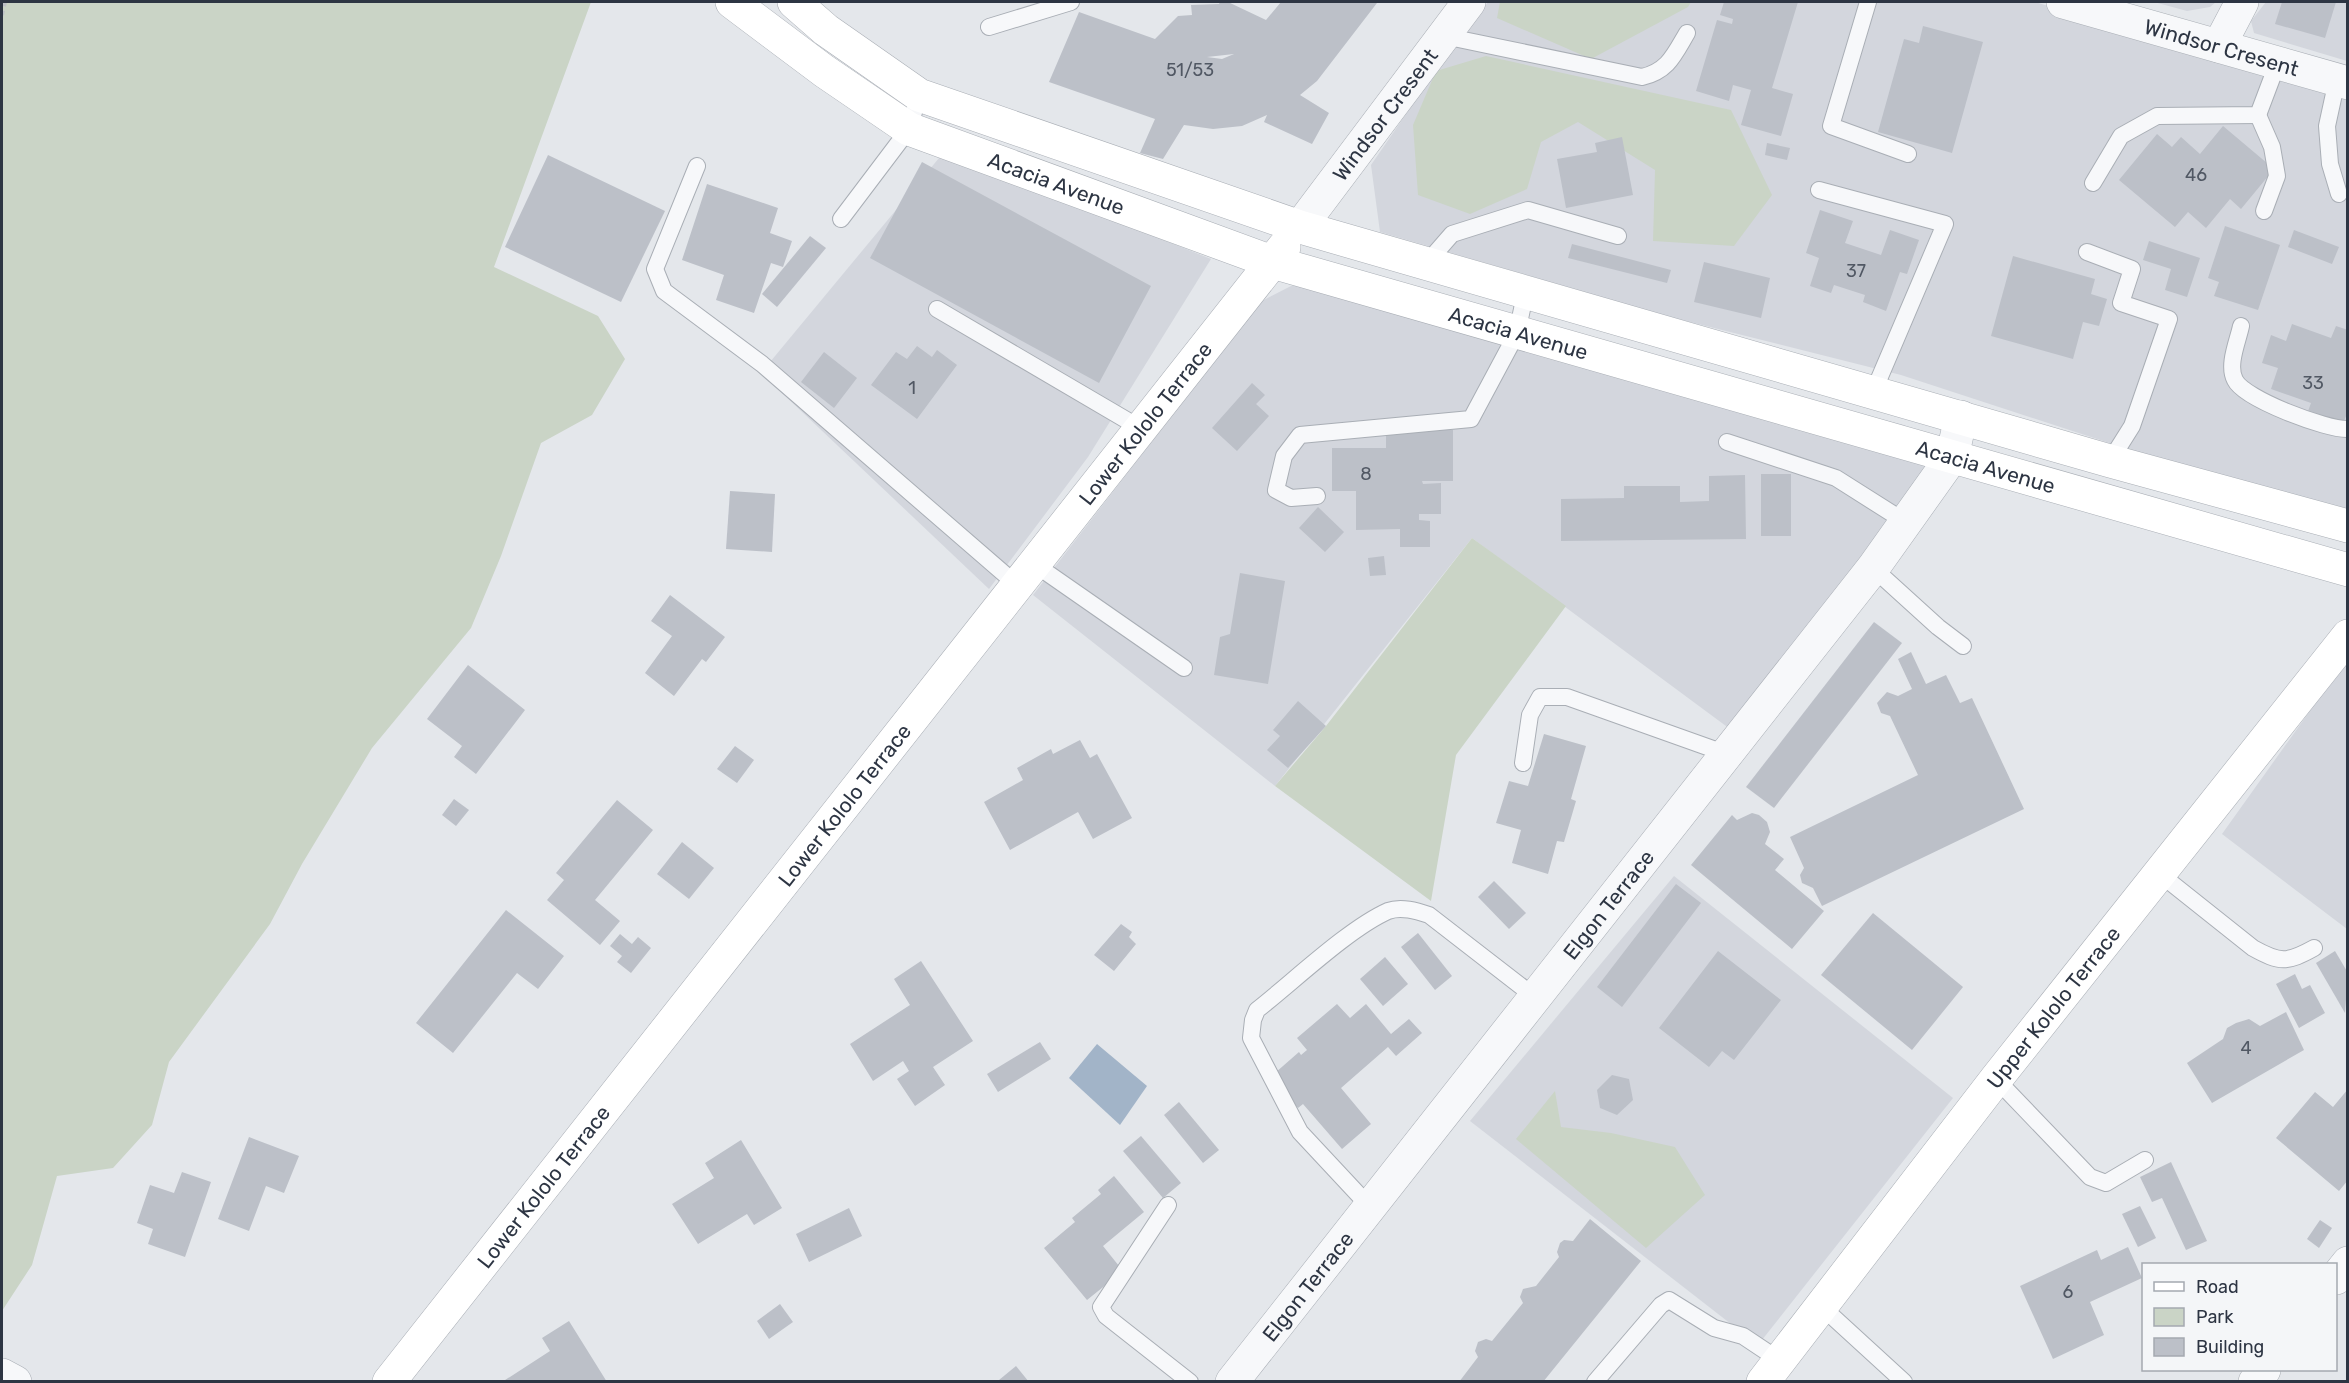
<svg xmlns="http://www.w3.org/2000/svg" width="2349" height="1383" viewBox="0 0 2349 1383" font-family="Rubik,sans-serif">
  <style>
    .built { fill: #d3d6dd }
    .green { fill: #cad4c6 }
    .water { fill: #a2b4c8 }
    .building { fill: #bcc0c8; fill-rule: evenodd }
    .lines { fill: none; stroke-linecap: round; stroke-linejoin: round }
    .lane-casing { stroke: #a9aeb5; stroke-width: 18 }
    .street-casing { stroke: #a9aeb5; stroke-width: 34 }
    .secondary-casing { stroke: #a9aeb5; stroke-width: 34 }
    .path { stroke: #bec1c7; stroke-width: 4; stroke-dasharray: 4.5 4.5; stroke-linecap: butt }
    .lane { stroke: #f7f8fa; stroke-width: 16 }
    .street { stroke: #f7f8fa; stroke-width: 33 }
    .secondary { stroke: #fff; stroke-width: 33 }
    .labels { text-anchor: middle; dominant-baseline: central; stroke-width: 5; stroke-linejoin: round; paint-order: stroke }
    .number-label { font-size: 18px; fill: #515864 }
    .street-label { font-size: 21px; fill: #2d3543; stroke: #f4f6f8 }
  </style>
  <rect width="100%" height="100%" fill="#e4e7eb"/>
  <g class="built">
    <path d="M1488,2H2035L2347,96V513L2143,454L1901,375L1670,317L1380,232L1371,165L1448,53Z"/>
    <path d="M2154,2H2216L2210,7L2187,11Z"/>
    <path d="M2266,2H2347V61L2254,33L2251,21Z"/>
    <path d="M944,152L1211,259L1088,457L989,589L761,373Z"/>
    <path d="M1342,275L1602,349L1904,425L1932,441L1926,479L1730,729L1472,538L1275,786L1033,595L1260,302L1291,286Z"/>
    <path d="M2347,630V929L2222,834L2312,708Z"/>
    <path d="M1674,876L1953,1098L1758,1345L1470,1121Z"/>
  </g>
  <g class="green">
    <path d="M2,2H591L494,267L598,316L625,359L592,415L541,443L501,556L471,628L372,748L302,864L270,924L169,1062L152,1125L113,1168L57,1176L32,1265L2,1311Z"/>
    <path d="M1500,2H1691L1688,7L1591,59L1497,18Z"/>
    <path d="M1486,56L1731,110L1772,195L1734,246L1653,241L1655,170L1578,122L1541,142L1527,189L1470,214L1418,195L1413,125L1436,71Z"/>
    <path d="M1472,538L1566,606L1456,755L1431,901L1275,786L1326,726Z"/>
    <path d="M1555,1091L1561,1127L1611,1133L1675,1147L1705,1195L1646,1248L1516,1139Z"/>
  </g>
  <path class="water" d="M1097,1044L1147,1086L1120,1125L1069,1078Z"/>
  <g class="building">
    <path d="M1220,2H1228L1266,20L1281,2L1377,3L1317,81L1300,95L1329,113L1312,144L1264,122L1267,115L1242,126L1213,129L1184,125L1163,159L1140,153L1155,119L1049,82L1079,12L1155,39L1178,16L1192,15L1191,5L1219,4ZM1234,54L1222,59L1207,57Z"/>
    <path d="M1724,2H1798L1772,88L1793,94L1781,136L1741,125L1751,90L1733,85L1729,101L1696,91L1717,20L1732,24L1733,19L1720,15Z"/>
    <path d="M2282,2H2336L2325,38L2275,24Z"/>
    <path d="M1923,26L1983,42L1952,153L1878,132L1904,39L1919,43Z"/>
    <path d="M2223,126L2274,169L2241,209L2230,199L2206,228L2188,212L2175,227L2119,180L2157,134L2172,147L2181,137L2200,154Z"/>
    <path d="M1622,137L1633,195L1566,208L1557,159L1597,152L1595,143Z"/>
    <path d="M1767,143L1790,148L1787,160L1765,155Z"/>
    <path d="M548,155L665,211L621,302L505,247Z"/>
    <path d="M922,162L1151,286L1099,383L870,258Z"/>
    <path d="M707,184L778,208L770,233L792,241L783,267L771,263L754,313L716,300L724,275L682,260Z"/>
    <path d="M1820,210L1853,221L1845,243L1881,255L1890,230L1919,240L1907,274L1900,272L1886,311L1863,302L1865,295L1834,285L1831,293L1810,286L1819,258L1806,253Z"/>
    <path d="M2225,226L2280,245L2258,310L2214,296L2219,282L2208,278Z"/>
    <path d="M2294,230L2339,247L2332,264L2288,247Z"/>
    <path d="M810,236L826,248L777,307L762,294Z"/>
    <path d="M2149,241L2200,258L2187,297L2165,290L2171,269L2143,260Z"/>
    <path d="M1572,244L1671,270L1667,283L1568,258Z"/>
    <path d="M2013,256L2095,279L2091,294L2107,299L2099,326L2083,322L2073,359L1991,336Z"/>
    <path d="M1704,262L1770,278L1761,318L1694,302Z"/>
    <path d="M2292,324L2331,338L2336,326L2348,330V411L2342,426L2307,414L2311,403L2271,389L2278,368L2262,363L2271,335L2286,341Z"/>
    <path d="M917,346L932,357L937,350L957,365L917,419L871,385L896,352L907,359Z"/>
    <path d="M824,352L857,378L834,408L801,382Z"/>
    <path d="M1252,383L1265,395L1256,404L1269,416L1237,451L1212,428Z"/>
    <path d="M1386,430H1453V481H1422L1423,484L1441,483V514H1419V520L1430,521V547H1400V529L1356,530V491H1332V448H1386Z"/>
    <rect x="1761" y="474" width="30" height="62"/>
    <path d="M1745,475L1746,539L1561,541V499L1624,498V486H1680V502L1709,501V476Z"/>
    <path d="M730,491L775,494L772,552L726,549Z"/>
    <path d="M1318,507L1344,532L1325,552L1299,528Z"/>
    <path d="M1384,556L1386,575L1370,576L1368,558Z"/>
    <path d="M1240,573L1285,581L1268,684L1214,675L1220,637L1230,634Z"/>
    <path d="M670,595L725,637L706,662L702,659L674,696L645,673L672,636L651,621Z"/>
    <path d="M1874,622L1902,643L1774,808L1746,787Z"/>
    <path d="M1911,652L1926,684L1946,675L1960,703L1972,698L2024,809L1822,906L1813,888L1802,883L1800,875L1804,868L1790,837L1918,775L1890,716L1881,713L1877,703L1887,692L1898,696L1912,689L1898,659Z"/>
    <path d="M468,665L525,710L476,774L454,757L462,746L427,719Z"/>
    <path d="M1298,701L1326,726L1288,768L1267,750L1280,736L1273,730Z"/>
    <path d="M1544,734L1586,746L1571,799L1576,801L1564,842L1557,841L1548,874L1512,863L1521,830L1496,823L1509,781L1528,786Z"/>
    <path d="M1080,740L1090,758L1097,754L1132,818L1093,839L1078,812L1010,850L984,802L1023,780L1017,768L1051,749L1053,754Z"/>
    <path d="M735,746L754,760L737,783L717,769Z"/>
    <path d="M454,799L469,810L456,826L442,815Z"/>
    <path d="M617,800L653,830L595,900L620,921L600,945L547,900L564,880L556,873Z"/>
    <path d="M1752,813L1759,815L1767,822L1770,832L1765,844L1784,859L1775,870L1824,911L1792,949L1691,865L1732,815L1737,820Z"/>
    <path d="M682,842L714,868L689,899L657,874Z"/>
    <path d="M1494,881L1526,913L1509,929L1478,897Z"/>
    <path d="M1676,884L1701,903L1622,1007L1597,987Z"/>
    <path d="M506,910L564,956L538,989L517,973L453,1053L416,1023Z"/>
    <path d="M1873,913L1963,987L1912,1050L1821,975Z"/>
    <path d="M1121,924L1132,932L1129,937L1136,944L1114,971L1094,955Z"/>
    <path d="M1418,933L1452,976L1435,990L1401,947Z"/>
    <path d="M620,934L632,944L638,937L651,948L631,973L617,962L622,956L610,946Z"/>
    <path d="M1718,951L1781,1000L1734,1060L1722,1051L1709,1067L1659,1028Z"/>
    <path d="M2335,951L2348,973L2345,1013L2316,963Z"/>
    <path d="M1385,957L1408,984L1383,1006L1360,979Z"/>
    <path d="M921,961L973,1041L933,1067L945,1085L915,1106L897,1079L909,1071L903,1061L873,1081L850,1044L910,1005L894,979Z"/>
    <path d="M2295,974L2302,989L2310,985L2325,1013L2299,1028L2276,984Z"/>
    <path d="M1337,1004L1350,1018L1366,1004L1391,1034L1409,1019L1422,1033L1396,1056L1388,1047L1341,1088L1371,1124L1342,1149L1303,1104L1298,1108L1281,1088L1275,1073L1299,1052L1301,1055L1307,1050L1297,1038Z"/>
    <path d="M2286,1012L2304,1050L2212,1103L2187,1063L2223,1039L2227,1028L2236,1023L2249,1019L2260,1026Z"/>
    <path d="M1040,1042L1051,1059L998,1092L987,1074Z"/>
    <path d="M1612,1075L1629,1079L1633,1100L1617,1115L1600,1108L1597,1090Z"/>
    <path d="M2348,1089V1180L2339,1191L2276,1138L2315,1092L2333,1107Z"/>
    <path d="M1179,1102L1219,1150L1203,1163L1164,1115Z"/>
    <path d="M1141,1136L1181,1183L1163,1198L1123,1151Z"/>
    <path d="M249,1137L299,1156L284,1193L266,1186L249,1231L218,1219Z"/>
    <path d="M741,1140L782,1208L754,1225L747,1214L698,1244L672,1204L714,1178L705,1163Z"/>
    <path d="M2171,1162L2207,1241L2186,1250L2162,1198L2152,1202L2140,1177Z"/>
    <path d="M182,1172L211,1182L185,1257L148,1244L153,1229L137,1223L150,1185L174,1193Z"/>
    <path d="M1114,1176L1144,1212L1103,1246L1123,1271L1087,1300L1044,1248L1075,1222L1072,1218L1101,1194L1098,1190Z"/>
    <path d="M2140,1206L2156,1238L2138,1247L2122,1214Z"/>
    <path d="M849,1208L862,1236L809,1262L796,1234Z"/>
    <path d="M1590,1219L1641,1261L1543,1382H1459L1478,1357L1475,1351L1478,1342L1486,1339L1492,1341L1523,1303L1520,1297L1523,1289L1536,1286L1559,1257L1557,1252L1560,1243L1564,1240L1573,1241Z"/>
    <path d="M2320,1220L2332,1228L2319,1248L2307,1239Z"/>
    <path d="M2128,1247L2142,1278L2090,1302L2104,1335L2053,1359L2020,1286L2097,1250L2101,1260Z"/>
    <path d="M780,1304L793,1322L769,1339L757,1321Z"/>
    <path d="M569,1321L607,1382H502L550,1351L542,1338Z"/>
    <path d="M1016,1366L1029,1382H1001L999,1380Z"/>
  </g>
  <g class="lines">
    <g class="lane-casing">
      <g id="lane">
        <path d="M1868,2L1831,126L1908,154"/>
        <path d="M989,27L1071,2"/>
        <path d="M1444,36L1642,77C1668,71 1674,55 1687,33"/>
        <path d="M2337,80L2327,126L2330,164L2339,194"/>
        <path d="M2258,115L2272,147L2277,176L2264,211"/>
        <path d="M697,166L655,269L664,291L762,364L1016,584"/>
        <path d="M2093,183L2121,136L2157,116L2258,115L2278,62"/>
        <path d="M1819,190L1945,224L1873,393"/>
        <path d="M841,219L909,129L919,95"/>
        <path d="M2087,252L2132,269L2121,303L2169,319L2132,426L2110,461"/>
        <path d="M1425,265L1452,234L1528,210L1618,236"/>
        <path d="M937,309L1140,428"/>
        <path d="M2241,326C2238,341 2227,365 2235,380C2244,399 2327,430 2348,429"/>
        <path d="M1727,442L1836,478L1907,523"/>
        <path d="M1317,496L1291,498L1276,490L1284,456L1300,435L1471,419L1517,333L1526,290"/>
        <path d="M1033,563L1184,668"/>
        <path d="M1873,568L1938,627L1963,646"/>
        <path d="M1523,763L1530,715L1540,697H1567L1727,754"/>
        <path d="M2160,874L2253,948C2280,963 2287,963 2314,948"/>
        <path d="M1996,1079L2090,1177L2106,1183L2145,1160"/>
        <path d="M1168,1205L1101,1307L1106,1316L1190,1382"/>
        <path d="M1370,1207L1300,1132L1251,1038L1253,1020L1257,1010C1293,982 1348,929 1388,911C1401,906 1417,911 1429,915L1535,997"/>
        <path d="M1821,1306L1904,1382"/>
        <path d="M1595,1382L1661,1305L1669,1300L1714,1328L1743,1336L1779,1360"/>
      </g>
    </g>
    <g class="street-casing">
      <g id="street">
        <path id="s1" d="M2063,2L2348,83"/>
        <path d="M2219,46L2242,2"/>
        <path id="s2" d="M1300,227L1469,2"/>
        <path d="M2336,1278L2348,1263"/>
        <path d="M2,1375L15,1382"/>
        <path id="s3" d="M1232,1382L1873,568L1952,457L1961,417"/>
        <path d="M2255,1382L2264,1370"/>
      </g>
    </g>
    <g class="secondary-casing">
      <g id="secondary">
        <path id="s4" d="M732,2L824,71L909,129L1272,262L2348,570"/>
        <path d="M794,2L826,30L919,95L1300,227L2110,461L2348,526"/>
        <path id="s5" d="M389,1382L1284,247"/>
        <path id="s6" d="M1763,1382L1996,1079L2348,636"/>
      </g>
    </g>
    <path class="path" d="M2,15L5,2"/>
    <use href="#lane" class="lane"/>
    <use href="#street" class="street"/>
    <use href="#secondary" class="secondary"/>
  </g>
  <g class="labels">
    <g class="number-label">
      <text x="1190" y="70">51/53</text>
      <text x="2196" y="175">46</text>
      <text x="1856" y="271">37</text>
      <text x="2313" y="383">33</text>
      <text x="912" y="388">1</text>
      <text x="1366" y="474">8</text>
      <text x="2246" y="1048">4</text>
      <text x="2068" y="1292">6</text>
    </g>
    <g class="street-label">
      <text stroke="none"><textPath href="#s1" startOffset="165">Windsor Cresent</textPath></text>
      <text stroke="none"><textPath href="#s2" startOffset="141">Windsor Cresent</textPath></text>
      <text stroke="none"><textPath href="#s4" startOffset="375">Acacia Avenue</textPath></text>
      <text stroke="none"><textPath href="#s4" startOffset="861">Acacia Avenue</textPath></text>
      <text stroke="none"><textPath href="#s5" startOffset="1221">Lower Kololo Terrace</textPath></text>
      <text stroke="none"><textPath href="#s4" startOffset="1347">Acacia Avenue</textPath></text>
      <text stroke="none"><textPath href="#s5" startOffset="735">Lower Kololo Terrace</textPath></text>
      <text stroke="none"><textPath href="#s3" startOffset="608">Elgon Terrace</textPath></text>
      <text stroke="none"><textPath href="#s6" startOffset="474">Upper Kololo Terrace</textPath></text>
      <text stroke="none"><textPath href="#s5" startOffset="249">Lower Kololo Terrace</textPath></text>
      <text stroke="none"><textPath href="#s3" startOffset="122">Elgon Terrace</textPath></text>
    </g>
  </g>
  <rect width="2349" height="1383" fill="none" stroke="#2d3543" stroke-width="6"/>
  <rect x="2142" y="1263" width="195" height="108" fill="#f4f6f8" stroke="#a4a9b0" stroke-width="1.5"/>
  <rect x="2154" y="1282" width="30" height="9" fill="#ffffff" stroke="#a4a9b0" stroke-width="1.5"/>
  <text x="2196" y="1293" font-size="18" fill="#2d3543">Road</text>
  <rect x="2154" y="1308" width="30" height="18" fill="#cad4c6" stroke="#a4a9b0" stroke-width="1.5"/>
  <text x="2196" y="1323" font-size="18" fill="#2d3543">Park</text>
  <rect x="2154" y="1338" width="30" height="18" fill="#bcc0c8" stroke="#a4a9b0" stroke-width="1.5"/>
  <text x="2196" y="1353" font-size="18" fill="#2d3543">Building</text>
</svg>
